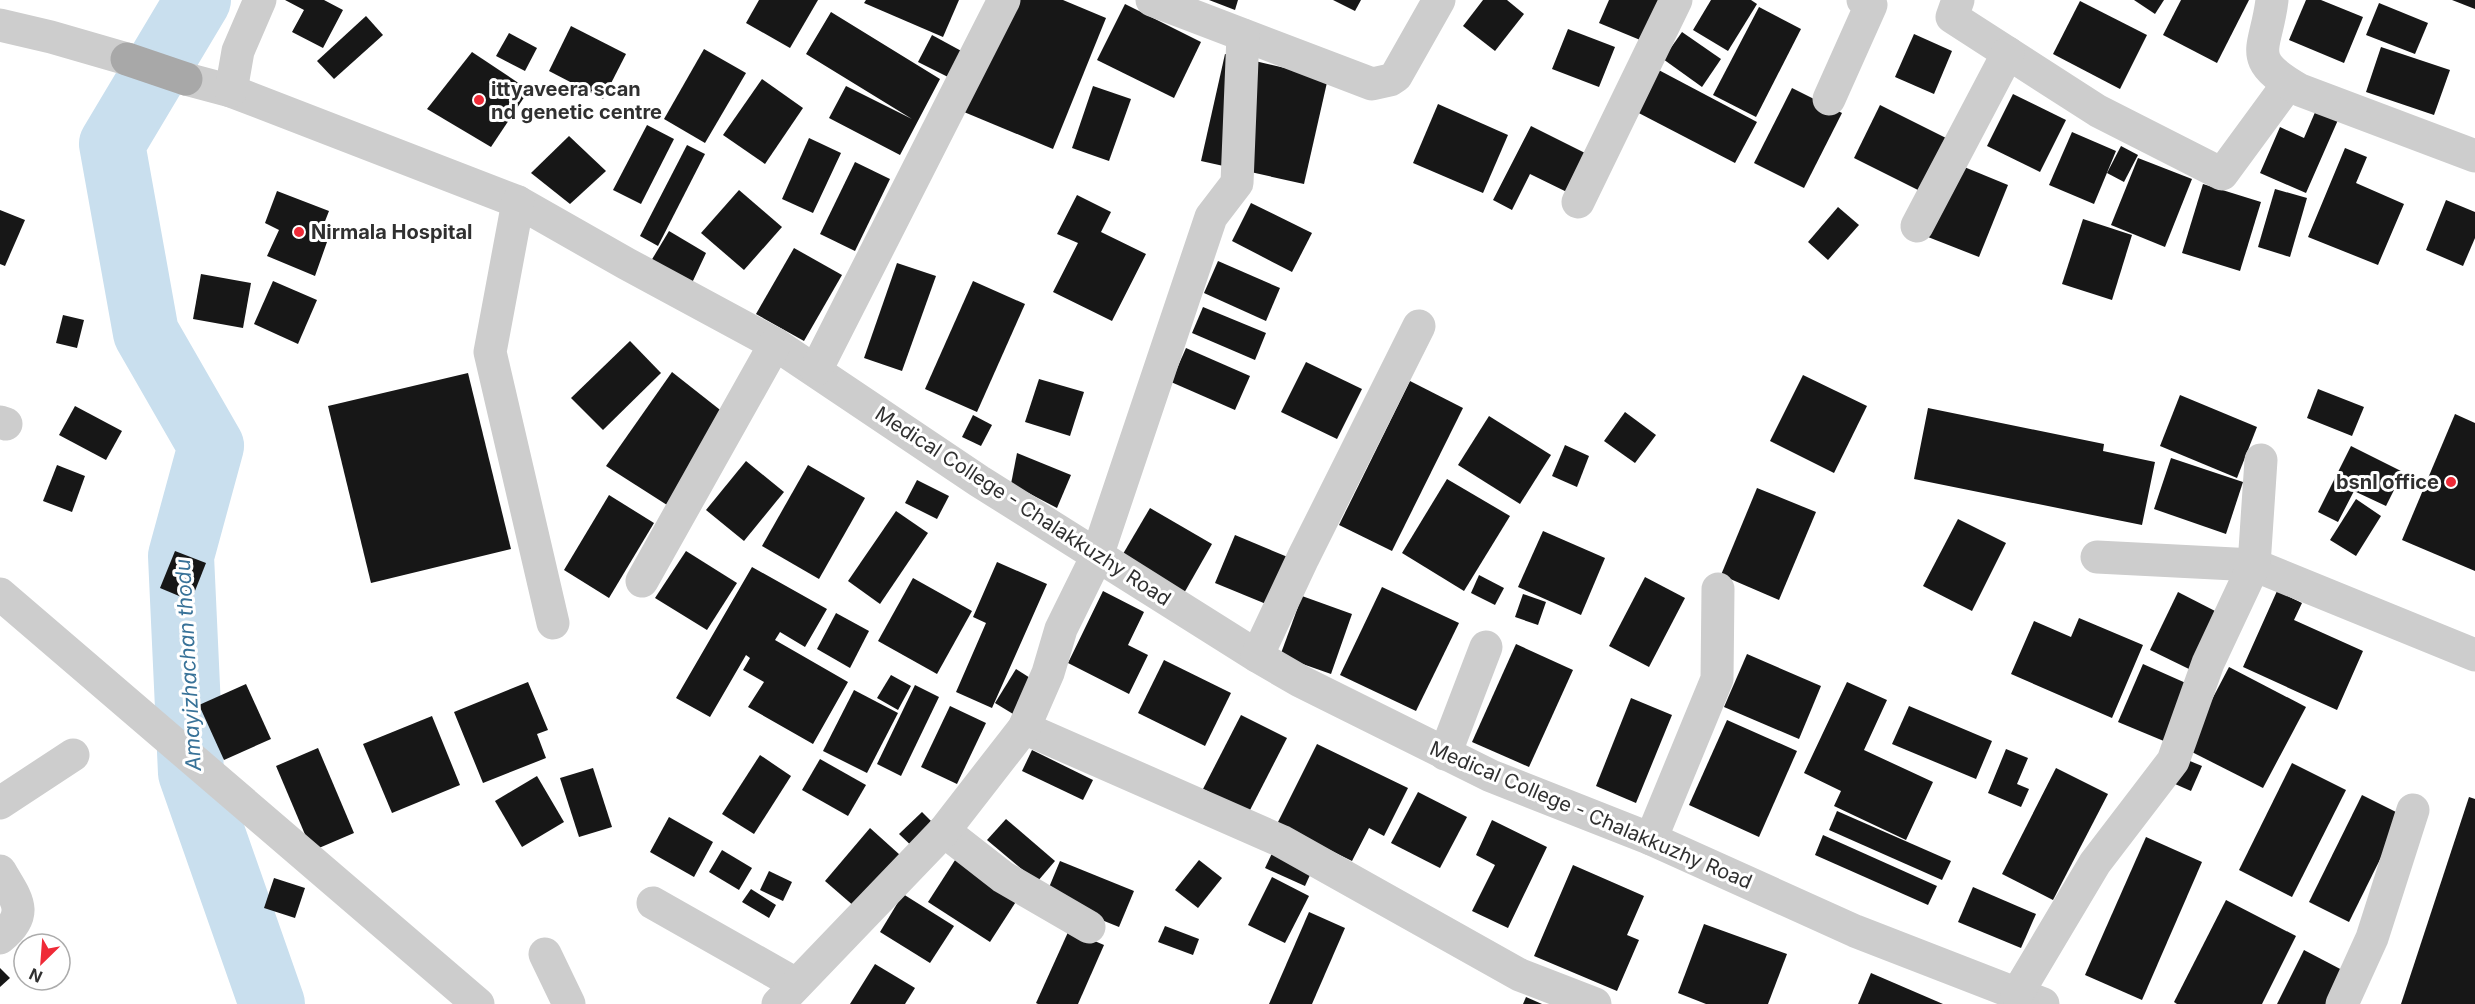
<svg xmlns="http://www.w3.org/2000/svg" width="2475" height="1004" viewBox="0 0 2475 1004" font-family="Inter,sans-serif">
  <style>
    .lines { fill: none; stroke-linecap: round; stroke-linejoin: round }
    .river { stroke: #c9dfee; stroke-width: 66 }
    .building { fill: #171717 }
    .minor { stroke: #cdcdcd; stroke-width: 33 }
    .major { stroke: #a8a8a8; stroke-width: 33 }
    .poi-dot { fill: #ef2a37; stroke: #fff; stroke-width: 2 }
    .labels { text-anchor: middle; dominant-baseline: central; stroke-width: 6; stroke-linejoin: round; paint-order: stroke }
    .poi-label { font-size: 20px; font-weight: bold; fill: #303030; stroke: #fff; text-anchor: start }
    .street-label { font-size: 20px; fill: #303030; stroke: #fff }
    .water-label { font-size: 21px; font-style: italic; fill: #387298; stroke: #fff }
  </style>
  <rect width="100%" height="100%" fill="#fff"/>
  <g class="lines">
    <path class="river" d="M198,0L112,144L146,333L211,446L181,556L191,773L272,1004"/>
  </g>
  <g class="building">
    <path d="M285,0H324L343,10L323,48L292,32L304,10Z"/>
    <path d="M759,0H818L790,48L746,23Z"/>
    <path d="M866,0H959L943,37L864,3Z"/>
    <path d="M1010,0H1063L1106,18L1053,149L964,112Z"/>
    <path d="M1209,0H1238L1235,10Z"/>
    <path d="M1333,0H1361L1355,11Z"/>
    <path d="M1483,0H1507L1524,14L1495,51L1463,26Z"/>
    <path d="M1609,0H1662L1645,42L1599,23Z"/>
    <path d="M1711,0H1751L1757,4L1728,51L1693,30Z"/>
    <path d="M2134,0H2164L2155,14Z"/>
    <path d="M2181,0H2249L2217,63L2163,35Z"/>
    <path d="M2306,0H2321L2363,17L2344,63L2289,40Z"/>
    <path d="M2452,0H2475V9Z"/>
    <path d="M2080,1L2147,35L2120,89L2053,54Z"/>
    <path d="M2379,3L2428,23L2415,54L2366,35Z"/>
    <path d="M1125,4L1201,42L1174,98L1097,60Z"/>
    <path d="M1759,7L1801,29L1756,117L1713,95Z"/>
    <path d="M831,12L940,79L900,155L829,118L846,86L912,119L806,54Z"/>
    <path d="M366,16L383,35L334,79L317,61Z"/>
    <path d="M571,26L626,54L603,99L549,71Z"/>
    <path d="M1568,29L1615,47L1599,87L1552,69Z"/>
    <path d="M1682,32L1721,59L1702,87L1663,59Z"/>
    <path d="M509,33L537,48L525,71L496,56Z"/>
    <path d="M1914,34L1952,51L1934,94L1895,77Z"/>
    <path d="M932,35L965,53L952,79L918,62Z"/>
    <path d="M2381,47L2450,70L2434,115L2366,92Z"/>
    <path d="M704,49L746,73L705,143L664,119Z"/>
    <path d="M472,52L529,90L491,147L427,109Z"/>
    <path d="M1225,54L1328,78L1304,184L1201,161Z"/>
    <path d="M1653,67L1757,122L1735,163L1631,109Z"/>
    <path d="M762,79L803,108L765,164L723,135Z"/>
    <path d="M1093,86L1131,99L1109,161L1072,148Z"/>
    <path d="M1792,88L1842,113L1804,188L1754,163Z"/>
    <path d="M2013,94L2066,120L2040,172L1987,146Z"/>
    <path d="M1438,104L1508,135L1483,193L1413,163Z"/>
    <path d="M1880,105L1946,138L1920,191L1854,158Z"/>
    <path d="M2316,110L2338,120L2306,193L2260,173L2280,127L2304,138Z"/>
    <path d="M647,125L674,139L641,204L613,190Z"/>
    <path d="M1531,126L1593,157L1573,195L1530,174L1512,210L1493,200Z"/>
    <path d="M2072,132L2116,151L2094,204L2049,185Z"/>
    <path d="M569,136L606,171L570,204L531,173Z"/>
    <path d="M809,138L841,153L813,213L782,199Z"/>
    <path d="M687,145L705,154L658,246L640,236Z"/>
    <path d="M2121,146L2138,155L2124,182L2107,173Z"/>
    <path d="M2345,148L2367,157L2356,183L2404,204L2378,265L2308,237Z"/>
    <path d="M2138,158L2192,179L2165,247L2111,225Z"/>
    <path d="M855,162L890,179L855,251L820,234Z"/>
    <path d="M1957,164L2008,185L1979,257L1928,237Z"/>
    <path d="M2203,184L2261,202L2240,271L2182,253Z"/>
    <path d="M2275,189L2307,198L2290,257L2258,247Z"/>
    <path d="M739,190L782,227L744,270L701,233Z"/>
    <path d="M277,191L329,211L320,234L327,242L315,276L267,256L279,230L265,223Z"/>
    <path d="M1077,195L1111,212L1101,232L1146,254L1112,321L1053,292L1078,243L1057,234Z"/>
    <path d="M2446,200L2475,212V238L2463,266L2426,250Z"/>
    <path d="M1251,203L1312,233L1292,272L1232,241Z"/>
    <path d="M1838,207L1859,225L1828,260L1808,242Z"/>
    <path d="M0,210L25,220L5,266L0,264Z"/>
    <path d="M2083,219L2132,235L2112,300L2062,284Z"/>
    <path d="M669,231L706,253L692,283L648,266Z"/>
    <path d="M794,248L842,275L804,341L756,314Z"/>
    <path d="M1218,261L1280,288L1266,321L1204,293Z"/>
    <path d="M897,263L936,276L902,371L864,358Z"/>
    <path d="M201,274L251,283L243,328L193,319Z"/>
    <path d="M273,281L317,300L298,344L254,324Z"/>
    <path d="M973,281L1025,304L977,412L925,389Z"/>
    <path d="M1203,307L1266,333L1255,360L1192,333Z"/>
    <path d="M63,315L84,320L77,348L56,343Z"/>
    <path d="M630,341L661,373L603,430L571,398Z"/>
    <path d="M1186,348L1250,376L1235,410L1171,382Z"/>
    <path d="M1306,362L1362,389L1337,439L1281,412Z"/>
    <path d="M672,372L724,413L667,505L606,466Z"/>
    <path d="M468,373L511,549L371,583L328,406Z"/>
    <path d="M1803,375L1867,406L1834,473L1770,441Z"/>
    <path d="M1039,379L1084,392L1070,436L1025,422Z"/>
    <path d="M1410,381L1463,408L1392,551L1339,525Z"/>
    <path d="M2318,389L2364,407L2352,436L2307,418Z"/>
    <path d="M2180,395L2257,427L2237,478L2160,446Z"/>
    <path d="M75,406L122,431L106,460L59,435Z"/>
    <path d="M1928,408L2104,444L2103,451L2155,462L2142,525L1914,479Z"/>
    <path d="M1625,412L1656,435L1635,463L1604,441Z"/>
    <path d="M2455,414L2475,423V571L2402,540Z"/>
    <path d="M973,415L992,425L981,446L962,437Z"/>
    <path d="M1489,416L1551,455L1520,504L1458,465Z"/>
    <path d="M1565,445L1589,456L1577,487L1552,476Z"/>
    <path d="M2351,446L2403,472L2386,506L2354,491L2338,522L2318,512Z"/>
    <path d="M1017,453L1071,475L1057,508L1011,484Z"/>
    <path d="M2171,458L2243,482L2226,534L2154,509Z"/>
    <path d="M746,461L784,492L744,541L706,510Z"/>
    <path d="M57,465L85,476L72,512L43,501Z"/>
    <path d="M808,465L865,498L819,579L762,546Z"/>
    <path d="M1447,479L1510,516L1464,591L1402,553Z"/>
    <path d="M917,480L949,496L937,519L905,503Z"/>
    <path d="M1757,488L1816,512L1779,600L1721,575Z"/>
    <path d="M609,495L654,523L609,598L564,570Z"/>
    <path d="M2356,499L2381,516L2356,556L2330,540Z"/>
    <path d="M1150,508L1212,544L1183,595L1120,559Z"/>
    <path d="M896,511L928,533L880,604L848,581Z"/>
    <path d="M1958,519L2006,543L1972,611L1923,586Z"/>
    <path d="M1543,531L1605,558L1581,615L1518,587Z"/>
    <path d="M1235,535L1290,558L1271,606L1215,583Z"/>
    <path d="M175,551L206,563L191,601L160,588Z"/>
    <path d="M686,551L737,583L707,630L655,598Z"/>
    <path d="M997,562L1047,584L992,708L956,692L986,623L973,617Z"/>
    <path d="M752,567L827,609L805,647L780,632L775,640L848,682L813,744L748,707L764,682L743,670L750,658L746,655L710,717L676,698Z"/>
    <path d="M1479,575L1504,588L1495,605L1471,593Z"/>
    <path d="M1645,577L1685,598L1649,667L1609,646Z"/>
    <path d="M913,578L972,611L937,674L878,641Z"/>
    <path d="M1382,587L1459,623L1416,711L1340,675Z"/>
    <path d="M1103,591L1144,612L1128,645L1148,655L1129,694L1068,663Z"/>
    <path d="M2277,591L2302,603L2294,620L2363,651L2337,710L2243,667Z"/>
    <path d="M2178,592L2217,612L2189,669L2150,650Z"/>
    <path d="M1523,594L1546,602L1538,625L1515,617Z"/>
    <path d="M1302,596L1352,614L1331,674L1280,656Z"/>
    <path d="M836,613L869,631L850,668L817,649Z"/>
    <path d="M2079,618L2143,645L2112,718L2011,674L2034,621L2071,637Z"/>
    <path d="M1516,644L1573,670L1529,767L1472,742Z"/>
    <path d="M1747,654L1821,686L1799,739L1724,707Z"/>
    <path d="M1164,660L1231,693L1205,746L1138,713Z"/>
    <path d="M2143,664L2197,688L2171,744L2118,722Z"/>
    <path d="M2229,667L2306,707L2263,788L2186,749Z"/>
    <path d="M1016,669L1038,683L1018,717L995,703Z"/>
    <path d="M891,675L911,686L898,710L877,698Z"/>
    <path d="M528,682L548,730L537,734L546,758L483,783L454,712Z"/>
    <path d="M1847,682L1887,700L1864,750L1933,782L1906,840L1834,806L1841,791L1804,773Z"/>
    <path d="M246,684L271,739L224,760L199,705Z"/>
    <path d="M915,685L939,697L901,776L877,764Z"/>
    <path d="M854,690L898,713L867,773L823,751Z"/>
    <path d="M1631,698L1672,715L1636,803L1596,786Z"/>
    <path d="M950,706L986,723L957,784L921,767Z"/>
    <path d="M1909,706L1992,741L1976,779L1892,744Z"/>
    <path d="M1241,715L1287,738L1249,812L1203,789Z"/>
    <path d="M432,716L460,785L392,813L363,744Z"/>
    <path d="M1727,720L1797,751L1759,837L1689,805Z"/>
    <path d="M1317,744L1408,788L1384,836L1369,828L1352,861L1277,824Z"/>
    <path d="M318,748L354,833L312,851L276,766Z"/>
    <path d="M2006,749L2028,758L2017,784L2029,789L2021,807L1988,793Z"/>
    <path d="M1032,750L1093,780L1083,800L1022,771Z"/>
    <path d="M760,755L791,776L754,834L722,814Z"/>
    <path d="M820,759L866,785L848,816L802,790Z"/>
    <path d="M2185,759L2202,766L2191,791L2175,784Z"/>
    <path d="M2292,763L2346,790L2292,897L2239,870Z"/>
    <path d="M593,768L612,827L579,837L560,778Z"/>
    <path d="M2056,768L2108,794L2053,900L2002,874Z"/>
    <path d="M537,776L564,822L522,847L495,801Z"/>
    <path d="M1418,792L1467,817L1440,868L1391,843Z"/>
    <path d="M2362,795L2402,815L2349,922L2309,902Z"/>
    <path d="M2469,797L2475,799V1004H2401Z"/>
    <path d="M1837,811L1951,861L1942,880L1829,830Z"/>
    <path d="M922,812L939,829L917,851L899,834Z"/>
    <path d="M669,817L713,842L694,877L650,852Z"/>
    <path d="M1006,819L1055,861L1037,882L987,840Z"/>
    <path d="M1492,820L1547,847L1508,928L1472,911L1495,865L1476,855Z"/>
    <path d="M870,828L900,855L855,907L825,881Z"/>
    <path d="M1823,835L1937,886L1928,905L1815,855Z"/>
    <path d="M2146,837L2202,862L2142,1000L2085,975Z"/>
    <path d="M1275,847L1314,866L1305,886L1265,868Z"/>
    <path d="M722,850L752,868L739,890L709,872Z"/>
    <path d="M957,857L1019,897L990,942L928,902Z"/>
    <path d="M1199,860L1222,878L1198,908L1175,890Z"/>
    <path d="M1060,861L1134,891L1119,927L1045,897Z"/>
    <path d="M1573,865L1644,896L1627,935L1639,940L1617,991L1534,956Z"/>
    <path d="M769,871L792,882L783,901L760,890Z"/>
    <path d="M1272,877L1309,896L1285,943L1248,925Z"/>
    <path d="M274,878L305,888L295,918L264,908Z"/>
    <path d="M1973,887L2036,914L2021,948L1958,922Z"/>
    <path d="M751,889L776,905L769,918L742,902Z"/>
    <path d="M903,894L954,926L930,963L880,932Z"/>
    <path d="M2226,900L2296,936L2262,1004H2177L2174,1002Z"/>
    <path d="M1309,912L1345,928L1312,1004H1269Z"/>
    <path d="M1704,924L1787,954L1768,1004H1706L1678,993Z"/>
    <path d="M1165,926L1199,939L1193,955L1158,942Z"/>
    <path d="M1069,930L1104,945L1078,1004H1038L1036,1003Z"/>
    <path d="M2304,950L2344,971L2327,1004H2277Z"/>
    <path d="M875,964L915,988L905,1004H850Z"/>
    <path d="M0,968L10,978L0,987Z"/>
    <path d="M1871,973L1943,1004H1858Z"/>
    <path d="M1526,997L1542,1004H1523Z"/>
  </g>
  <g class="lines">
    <g class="minor">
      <path d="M1152,0L1372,84L1390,80L1396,76L1439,0"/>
      <path d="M1958,0L1952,17L2098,111L2222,174L2288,84"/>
      <path d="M2272,0C2266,51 2244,58 2300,90L2475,156"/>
      <path d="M0,25L51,37L127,59"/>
      <path d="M186,79L231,91L518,202L627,264L775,344L979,481L1257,656L1300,681L1491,776L1651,839L1855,931L2043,1004"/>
      <path d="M231,91L238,51L260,0"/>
      <path d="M1829,99L1871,5L1863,0"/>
      <path d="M518,202L490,352L553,623"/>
      <path d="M1578,202L1676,0"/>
      <path d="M1917,226L2008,53"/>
      <path d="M816,370L1004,0"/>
      <path d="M0,422L6,424"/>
      <path d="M2097,557L2254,565L2475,655"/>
      <path d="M642,581L775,344"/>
      <path d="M0,594L478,1004"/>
      <path d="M1257,656L1303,558L1419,326"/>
      <path d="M1024,728L1281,841L1520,975L1595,1004"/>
      <path d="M1445,754L1486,647"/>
      <path d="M0,803L73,755"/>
      <path d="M944,831L1003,877L1089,927"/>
      <path d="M1651,839L1717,679L1718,589"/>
      <path d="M0,871C16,899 31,913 0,938"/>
      <path d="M653,903L796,984"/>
      <path d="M545,954L569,1004"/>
      <path d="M2017,994L2095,863L2173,761L2208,663L2254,565L2261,460"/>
      <path d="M778,1004L944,831L1024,728L1048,673L1061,629L1097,556L1211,217L1237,183L1243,35"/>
      <path d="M2342,1004L2372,938L2413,810"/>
    </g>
    <path class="major" d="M127,59L186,79"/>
  </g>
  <g class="poi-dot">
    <circle cx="479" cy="100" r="6"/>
    <circle cx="299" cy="232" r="6"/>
    <circle cx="2451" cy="482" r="6"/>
  </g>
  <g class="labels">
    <g class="poi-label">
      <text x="491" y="89">ittyaveera scan<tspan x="491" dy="23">nd genetic centre</tspan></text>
      <text x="311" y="232">Nirmala Hospital</text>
      <text x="2439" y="482" text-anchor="end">bsnl office</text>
    </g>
    <g class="street-label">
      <text transform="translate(1023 506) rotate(33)">Medical College - Chalakkuzhy Road</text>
      <text transform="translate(1591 815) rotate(23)">Medical College - Chalakkuzhy Road</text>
    </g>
    <g class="water-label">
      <text transform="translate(188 665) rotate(-93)">Amayizhachan thodu</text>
    </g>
  </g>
  <g transform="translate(42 962) rotate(205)"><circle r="28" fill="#ffffff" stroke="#acacac" stroke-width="1.5"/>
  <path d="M0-4.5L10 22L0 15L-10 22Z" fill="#ef2a37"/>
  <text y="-9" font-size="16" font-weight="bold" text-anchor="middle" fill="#303030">N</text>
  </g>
</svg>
